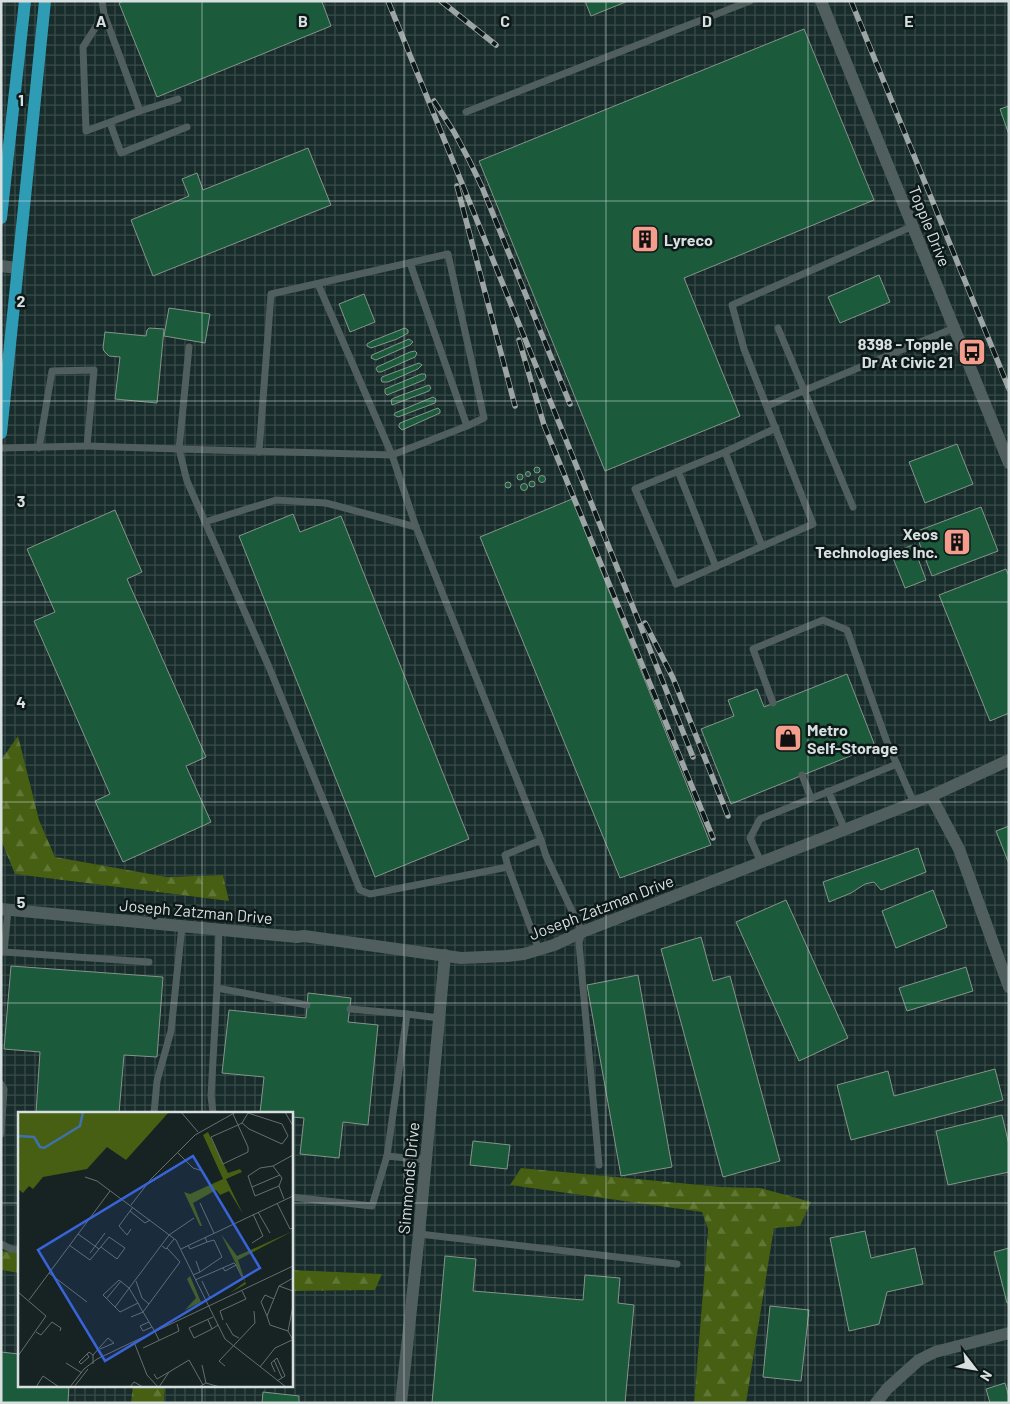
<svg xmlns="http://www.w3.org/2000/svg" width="1010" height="1404" viewBox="0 0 1010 1404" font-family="Barlow,sans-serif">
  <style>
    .industrial { fill: url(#industrial-grid) }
    .forest { fill: url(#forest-firs) }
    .building { fill: #1b5b3c; stroke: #87938b }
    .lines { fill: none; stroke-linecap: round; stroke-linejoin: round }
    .service { stroke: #505e5d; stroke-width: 7 }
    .minor { stroke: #505e5d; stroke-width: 12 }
    .tertiary { stroke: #505e5d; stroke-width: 12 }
    .primary { stroke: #2f9cb6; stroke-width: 12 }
    .rail-casing { stroke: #9ca5a4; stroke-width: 5.5 }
    .rail { stroke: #0d1918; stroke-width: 4; stroke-dasharray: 11; stroke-linecap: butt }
    .grid { fill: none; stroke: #d8e0df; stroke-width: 1; stroke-opacity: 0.55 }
    .labels { text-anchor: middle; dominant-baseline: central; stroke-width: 5; stroke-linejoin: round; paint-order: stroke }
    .street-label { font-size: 16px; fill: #d8e0df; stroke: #0d1918 }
    .poi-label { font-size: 16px; font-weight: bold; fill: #d8e0df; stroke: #0d1918; text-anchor: start }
    .inset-river { fill: none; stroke: #4071aa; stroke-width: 2.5 }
    .inset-road { fill: none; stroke: #646f6e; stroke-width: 1 }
    .view { fill: #3964d9; fill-opacity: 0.15; stroke: #3964d9; stroke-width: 2.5 }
    .inset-edge { fill: none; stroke: #d8e0df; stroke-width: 2.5 }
    .grid-label { font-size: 16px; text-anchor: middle; font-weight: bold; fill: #d8e0df; stroke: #0d1918; stroke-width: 5; stroke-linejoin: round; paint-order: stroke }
  </style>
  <defs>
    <pattern id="industrial-grid" width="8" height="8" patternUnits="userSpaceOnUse" patternTransform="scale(1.25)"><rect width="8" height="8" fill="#182d2b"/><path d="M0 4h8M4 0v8" fill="none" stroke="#394b49"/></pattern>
    <pattern id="forest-firs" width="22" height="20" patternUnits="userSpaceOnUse" patternTransform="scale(1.25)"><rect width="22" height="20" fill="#465f13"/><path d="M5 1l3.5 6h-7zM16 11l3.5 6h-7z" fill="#607635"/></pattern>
  </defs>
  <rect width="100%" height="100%" fill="#162322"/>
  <g class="industrial">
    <path d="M1,1H1009V1403H746L774,1228L760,1188L722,1187L521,1168L510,1185L702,1212L708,1228L694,1403H164L165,1385H291V1291L375,1290L382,1274L291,1270V1113H19V1253L1,1251V840L16,874L229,901L223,875L167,877L55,857L39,820L18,737L1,760Z"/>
    <path d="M1,1270L19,1273V1385H133L131,1403H1Z"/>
  </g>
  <g class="forest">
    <path d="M18,736L39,820L55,857L167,877L223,875L229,901L15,874L1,840V760Z"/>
    <path d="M521,1168L722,1187L760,1188L811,1202L800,1226L774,1228L746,1403H694L708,1229L702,1212L510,1185Z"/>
    <path d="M1,1251L19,1253V1273L1,1270Z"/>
    <path d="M291,1270L382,1274L375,1290L291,1291Z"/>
    <path d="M133,1385H165L164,1403H131Z"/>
  </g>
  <g class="building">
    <path d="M123,1H325L322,2L331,26L157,97L119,3Z"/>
    <path d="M585,1H628L591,16Z"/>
    <path d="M804,29L874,200L684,278L740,416L605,471L479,161Z"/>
    <path d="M1009,106V135L1000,109Z"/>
    <path d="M308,148L331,205L153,276L131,220L189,196L182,179L197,173L203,190Z"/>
    <path d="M879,275L890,302L840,323L828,297Z"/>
    <path d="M364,294L375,322L350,332L339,304Z"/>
    <path d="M169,308L210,314L205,343L164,336Z"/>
    <path d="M149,328L164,329L157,403L115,399L120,357L109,356L104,351L103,348L105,332L146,336L147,330Z"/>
    <path d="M405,328L408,330V333L397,339L371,348L367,346V344L372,341Z"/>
    <path d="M409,339L413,342L410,345L376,360L371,358L372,355Z"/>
    <path d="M415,351L417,353L415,357L381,372H378L376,369L377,367L410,352Z"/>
    <path d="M419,363L422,365L418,369L388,382H382L381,379L382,377Z"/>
    <path d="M421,374H425L426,377L424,380L387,395L385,393V389Z"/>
    <path d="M429,385L431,388L429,391L392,405L391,400L394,398Z"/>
    <path d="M433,397L436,399L435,403L398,417L394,415L395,413Z"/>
    <path d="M438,408L440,410V413L402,430L399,427V425L400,423Z"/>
    <path d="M957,444L973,484L925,503L909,462Z"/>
    <circle cx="537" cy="470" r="3"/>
    <circle cx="528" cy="474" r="2.5"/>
    <circle cx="520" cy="477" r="3"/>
    <circle cx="542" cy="479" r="3.5"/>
    <circle cx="532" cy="484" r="3"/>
    <circle cx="508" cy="485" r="3"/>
    <circle cx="524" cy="487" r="3.5"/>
    <path d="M572,499L711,845L620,878L480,537Z"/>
    <path d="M981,507L998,551L932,576L915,532Z"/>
    <path d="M115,510L142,572L127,579L206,757L186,766L211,822L123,862L95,801L110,794L34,621L55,612L27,549Z"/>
    <path d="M293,514L300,532L341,516L469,839L375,877L239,536Z"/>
    <path d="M913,545L926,580L905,588L891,553Z"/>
    <path d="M1006,569L1009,576V713L990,721L939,595Z"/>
    <path d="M847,674L875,746L731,804L701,729L734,716L728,700L757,689L764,707Z"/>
    <path d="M1009,826V864L996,831Z"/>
    <path d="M918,848L926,872L881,890L874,882L865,884L851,893L829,902L823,882Z"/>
    <path d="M933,890L947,927L896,948L882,911Z"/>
    <path d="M786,900L848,1038L799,1061L736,922Z"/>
    <path d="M701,937L713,981L730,976L780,1161L723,1177L661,949Z"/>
    <path d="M11,966L163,977L157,1057L124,1055L119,1113H36L40,1052L4,1049Z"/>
    <path d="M966,967L973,991L907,1011L899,988Z"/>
    <path d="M638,975L672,1167L621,1176L587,985Z"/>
    <path d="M308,993L351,998L348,1022L378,1025L368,1125L343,1122L339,1158L300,1154L304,1118L291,1117V1113H260L264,1077L222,1073L229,1010L306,1018Z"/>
    <path d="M995,1069L1003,1100L851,1140L837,1085L888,1071L894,1096Z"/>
    <path d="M1002,1115L1009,1145V1172L948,1185L936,1131Z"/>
    <path d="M473,1141L510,1145L507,1169L470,1165Z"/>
    <path d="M865,1231L871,1258L915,1248L923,1284L887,1292L879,1324L849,1331L830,1238Z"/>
    <path d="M1009,1248V1303H1007L994,1252Z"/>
    <path d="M445,1256L476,1259L473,1291L583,1300L585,1275L620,1278L618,1303L634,1305L625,1403H432Z"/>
    <path d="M770,1306L809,1310L801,1381L763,1377Z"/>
    <path d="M1,1352L19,1354V1385H69L68,1403H1Z"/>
    <path d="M1005,1383L1009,1397V1403H990L986,1389Z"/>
    <path d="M263,1392L299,1396V1403H262Z"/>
  </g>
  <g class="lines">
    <g class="service">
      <path d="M102,1L104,14L140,111L86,131L83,47L104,14"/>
      <path d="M140,111L178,99"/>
      <path d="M466,112L750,1"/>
      <path d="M110,123L121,153L187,127"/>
      <path d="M410,263L467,426"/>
      <path d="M318,284L392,455L416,527L541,840L546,856L582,932L579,943L599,1165"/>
      <path d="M778,328L853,507"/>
      <path d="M767,406L954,328"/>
      <path d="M776,428L725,452L635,489L676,584L813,524L744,349L732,305L913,226"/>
      <path d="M87,446L179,449L189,347"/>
      <path d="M1,448L87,446L94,370L52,371L39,448"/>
      <path d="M259,452L271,294L448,254L484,418L467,426L392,455L179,449L187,481L269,667L360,890L370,894L508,867"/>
      <path d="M725,452L762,546"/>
      <path d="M678,471L716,567"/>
      <path d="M205,522L276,500L326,503L416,527"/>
      <path d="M773,703L753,649L823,620L847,630L887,742L914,803"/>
      <path d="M802,775L811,798"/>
      <path d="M828,791L845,830"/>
      <path d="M761,862L750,838L760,819L897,764"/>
      <path d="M8,910L4,952L149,962"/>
      <path d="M219,929L217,988L307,1005"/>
      <path d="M539,950L508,867L505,855L541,840"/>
      <path d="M350,1009L407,1014"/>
      <path d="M1,1084L4,1089L1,1134"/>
      <path d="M154,1113L157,1081L171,1031L182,926"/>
      <path d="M213,1113L211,1096L217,988"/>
      <path d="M387,1156L407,1014L439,1018"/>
      <path d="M291,1197L372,1206L387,1156L425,1160"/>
      <path d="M419,1234L677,1264"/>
      <path d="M1,1244L11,1249L19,1250"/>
    </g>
    <g class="minor">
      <path d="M821,1L1009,463"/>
      <path d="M931,796L959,849L1009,987"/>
      <path d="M401,1403L419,1234L445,955"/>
      <path d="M876,1403L887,1389L900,1377L919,1360L935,1352L1009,1333"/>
    </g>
    <g class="tertiary">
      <path d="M1,266L17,268"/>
      <path d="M1,909C100,919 198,927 297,937L304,936L461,958L507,956L524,954L554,945L582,932L931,796L1009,760"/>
    </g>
    <g class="primary">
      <path d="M1,218L25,1"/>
      <path d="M1,433L45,1"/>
    </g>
    <g class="rail-casing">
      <g id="rail">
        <path d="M388,1L566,440L693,757"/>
        <path d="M441,1L496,45"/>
        <path d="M851,1L1009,389"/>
        <path d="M434,101L454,132L469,160L482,187L570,404"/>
        <path d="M457,186L515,406"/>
        <path d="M519,340L544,425L713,838"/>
        <path d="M645,623L673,678L728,816"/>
      </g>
    </g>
    <use href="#rail" class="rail"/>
  </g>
  <path class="grid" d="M202,1V1113M404,1V1403M606,1V1403M808,1V1403M1,201H1009M1,401H1009M1,602H1009M1,802H1009M1,1003H1009M1,1203H19M291,1203H1009M202,1385V1403"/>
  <defs>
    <g id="building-square" transform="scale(1.4375)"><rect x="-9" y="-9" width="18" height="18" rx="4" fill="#f49d8c" stroke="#0d1918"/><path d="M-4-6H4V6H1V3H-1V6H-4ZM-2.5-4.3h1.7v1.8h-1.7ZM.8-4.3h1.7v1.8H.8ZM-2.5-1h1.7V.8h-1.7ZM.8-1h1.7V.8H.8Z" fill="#111"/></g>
    <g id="bus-square" transform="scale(1.4375)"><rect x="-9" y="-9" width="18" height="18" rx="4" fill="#f49d8c" stroke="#0d1918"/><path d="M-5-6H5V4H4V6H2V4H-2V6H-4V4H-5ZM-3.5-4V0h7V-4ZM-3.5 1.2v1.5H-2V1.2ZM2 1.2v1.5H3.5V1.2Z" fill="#111"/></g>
    <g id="shop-square" transform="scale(1.4375)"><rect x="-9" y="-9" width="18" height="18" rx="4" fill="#f49d8c" stroke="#0d1918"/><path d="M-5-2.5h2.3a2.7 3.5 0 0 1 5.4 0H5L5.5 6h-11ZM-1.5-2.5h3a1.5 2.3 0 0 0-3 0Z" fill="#111"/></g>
  </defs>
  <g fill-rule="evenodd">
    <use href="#building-square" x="645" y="239"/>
    <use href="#bus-square" x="972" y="352"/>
    <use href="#building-square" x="957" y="542"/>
    <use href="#shop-square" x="788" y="738"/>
  </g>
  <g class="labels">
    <g class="street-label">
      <text transform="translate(930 226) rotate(68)">Topple Drive</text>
      <text transform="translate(601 907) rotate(-21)">Joseph Zatzman Drive</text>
      <text transform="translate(196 911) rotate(5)">Joseph Zatzman Drive</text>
      <text transform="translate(408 1178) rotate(-85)">Simmonds Drive</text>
    </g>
    <g class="poi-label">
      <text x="664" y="239">Lyreco</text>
      <text x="953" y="343" text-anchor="end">8398 - Topple<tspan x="953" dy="18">Dr At Civic 21</tspan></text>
      <text x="938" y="533" text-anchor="end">Xeos<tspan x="938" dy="18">Technologies Inc.</tspan></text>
      <text x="807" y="729">Metro<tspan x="807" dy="18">Self-Storage</tspan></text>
    </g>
  </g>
  <g transform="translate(18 1112)">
    <rect width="275" height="275" fill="#162322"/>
    <path d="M0,0H151L108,48L89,35L69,57L25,65L15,77L11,74L5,81L0,77ZM190,20L210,61L222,57L224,60L208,67L225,102L211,79L202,83L198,78L175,91L184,114H182L166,80L172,82L205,67L185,23ZM275,119L220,148L228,172L212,181L227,170L203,122L219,144ZM172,164L183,190L167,198L178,186L169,167Z" fill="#465f13"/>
    <path class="inset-river" d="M0,24L16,25L22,35L26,36L62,14L65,0"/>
    <path class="inset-road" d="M163,0L180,20M267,0L275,14M215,2L230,35V40L205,52L193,25L220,13L224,11L230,1L264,12L270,24L264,32L231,17L224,11M160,41L175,56L185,59M255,54L242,56L230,64L237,84L261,74M67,65L79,69L158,128L207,227L268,275M234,75L262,63M266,87L261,74L264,66L255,54L275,43M182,91L196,121M259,91L272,117L275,116M113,93L133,67L177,23L218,0M112,99L127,111L132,108M240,100L252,121M113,117L109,123L101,114L115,95M60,122L81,137M234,131L245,124L235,102M51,133L72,148L91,125L107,136L99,147L83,135M170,133L172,137L189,130M144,134L148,137L156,127M163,137L275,84M72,141L87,121M205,156L207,159L218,153M182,160L204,145L196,128L189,130L187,125M31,161L69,190M175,163L182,160L178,149M177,168L216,151L218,153L225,167L192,186M118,169L124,186L131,192M184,169L192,186M261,174L275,166M0,180L28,204L0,244M89,186L103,169M11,188L92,79M120,191L102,200L85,183L101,168L111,176L120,191L122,195L125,200L162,150L149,136M97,195L151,123L176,106M249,204L243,190L247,183L256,187M113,205L125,200L131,210M190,208L194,217L200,213M205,208L202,199L228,187L224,179M208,211L215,223L221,226M134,215L125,219L122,214L131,210L137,220L141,228M194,217L176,226L171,216L195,205M270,219L275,194M18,220L23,223L34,210L43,216L42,219M275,228L270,219L252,213L249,204L261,174L275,179M116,230L129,263L140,275M125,236L161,219L159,212M69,242L71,245L63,252L61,250L71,240L75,243V252M75,243L90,226L96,231L82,237M256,248L264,266M48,251L64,261M184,253L188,271M207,254L201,249L237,211L236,199M242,255L257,236L274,228M151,260L171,248L185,273M257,260L253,251L259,246L267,264L259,269M136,262L139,267L151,260L141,275M18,275L25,264L41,275M52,275L66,257L79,247L275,154M56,275L70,257M112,275L116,270L125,275M181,275L188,271L202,275"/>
    <path class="view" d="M175,44L242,156L87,249L20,138Z"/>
    <rect width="275" height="275" class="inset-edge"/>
  </g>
  <g class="grid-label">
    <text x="101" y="27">A</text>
    <text x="303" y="27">B</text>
    <text x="505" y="27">C</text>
    <text x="707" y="27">D</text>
    <text x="909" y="27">E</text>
    <text x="21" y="106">1</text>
    <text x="21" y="307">2</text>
    <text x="21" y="507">3</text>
    <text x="21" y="708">4</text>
    <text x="21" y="908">5</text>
  </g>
  <rect width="1010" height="1404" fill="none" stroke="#d8e0df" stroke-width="5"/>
  <g transform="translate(975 1369) rotate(121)" stroke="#0d1918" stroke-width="4" paint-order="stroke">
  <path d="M0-4L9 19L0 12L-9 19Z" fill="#d8e0df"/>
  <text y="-8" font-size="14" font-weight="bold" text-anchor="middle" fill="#d8e0df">N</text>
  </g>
</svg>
